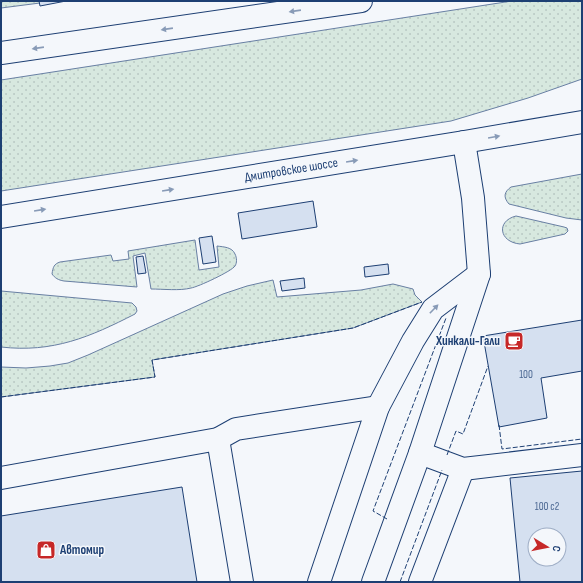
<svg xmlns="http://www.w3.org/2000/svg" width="583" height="583" viewBox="0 0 583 583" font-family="'Sofia Sans Condensed',sans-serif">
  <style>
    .grass { fill: url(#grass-dots); stroke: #687fa3 }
    .building { fill: #d5e0f0; stroke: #1d3f73; fill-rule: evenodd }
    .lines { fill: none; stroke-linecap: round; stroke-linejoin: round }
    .minor-casing { stroke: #1d3f73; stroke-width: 24 }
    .major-casing { stroke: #1d3f73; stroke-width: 24 }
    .minor { stroke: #f4f7fb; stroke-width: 22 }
    .major { stroke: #f4f7fb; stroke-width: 22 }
    .fence { stroke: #1d3f73; stroke-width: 1; stroke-dasharray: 5 2; stroke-linecap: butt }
    .oneway { fill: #889bb7 }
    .labels { text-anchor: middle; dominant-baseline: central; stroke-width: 3; stroke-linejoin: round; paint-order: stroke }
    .number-label { font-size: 11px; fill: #4b6792 }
    .street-label { font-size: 13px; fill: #1d3f73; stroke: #f4f7fb }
    .poi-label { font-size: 13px; font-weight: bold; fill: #1d3f73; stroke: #f4f7fb; text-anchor: end }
  </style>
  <defs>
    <pattern id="grass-dots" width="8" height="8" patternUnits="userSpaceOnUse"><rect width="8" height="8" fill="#d7e8df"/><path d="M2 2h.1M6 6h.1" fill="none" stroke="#b8c8c3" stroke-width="1.8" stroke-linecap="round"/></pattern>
  </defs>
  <rect width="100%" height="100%" fill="#f4f7fb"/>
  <g class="grass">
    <path d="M1,1H39L40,3L1,8Z"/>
    <path d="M512,1H582V79L528,98L451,121L1,191V80Z"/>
    <path d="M582,174V220L566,218L509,204C503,197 504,192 511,187Z"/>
    <path d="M516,216L564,227L567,228L568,231L565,234L520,244C499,242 496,221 516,216Z"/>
    <path d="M195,240L199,270L219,267L217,246C224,247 232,247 235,254C237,258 237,263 235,266C232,271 198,287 191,288C180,291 163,289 151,289L145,253L133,256L137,287L64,281C58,280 55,278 52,274C53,267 54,264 60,262L111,255L113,261L129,259L128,251Z"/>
    <path d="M273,280L277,297L361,290L393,284L413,289L415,295L422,302L353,328L152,360L155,377L1,397V367L26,368L50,366L68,363L88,355L223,294L247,286Z"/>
    <path d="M1,291L132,303L136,307L137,311L135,314C90,337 53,353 1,347Z"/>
  </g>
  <g class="building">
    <path d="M39,1H66L40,6Z"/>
    <path d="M313,201L317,227L242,239L238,213Z"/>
    <path d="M212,236L216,262L203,264L199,238Z"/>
    <path d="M143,256L146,273L138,274L136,257Z"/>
    <path d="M388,264L389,274L365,277L364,267Z"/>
    <path d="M304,278L305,288L282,291L280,281Z"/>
    <path d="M582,320V371L541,378L547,418L499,427L483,336Z"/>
    <path d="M582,471V582H520L510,478ZM535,535H559V559H535Z"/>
    <path d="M182,487L197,582H1V516Z"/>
  </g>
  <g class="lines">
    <g class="minor-casing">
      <g id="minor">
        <path d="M218,439L242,582"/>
        <path d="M420,453L463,469L582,455"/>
        <path d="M1,478L218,439L236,429L378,407"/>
        <path d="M319,582L378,407L413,341L433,309L479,274"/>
        <path d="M373,582L420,453L479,274L473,198L464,142"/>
        <path d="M420,582L463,469"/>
      </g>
    </g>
    <g class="major-casing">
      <g id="major">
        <path d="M1,53L361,1"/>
        <path id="s1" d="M1,217L464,142L582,122"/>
      </g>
    </g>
    <use href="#minor" class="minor"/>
    <use href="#major" class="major"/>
    <g class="fence">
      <path d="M1,397L155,377L152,360L353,328L422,302"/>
      <path d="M499,425L502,449L582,439"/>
      <path d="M447,455L456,431L463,434L488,366"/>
      <path d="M387,519L373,511L446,318"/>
      <path d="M400,582L442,470"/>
    </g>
  </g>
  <defs><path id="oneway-solid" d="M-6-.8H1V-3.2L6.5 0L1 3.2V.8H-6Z"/></defs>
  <g class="oneway">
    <use href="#oneway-solid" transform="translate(295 11) rotate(172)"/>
    <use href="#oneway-solid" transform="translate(167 29) rotate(172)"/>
    <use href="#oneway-solid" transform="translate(38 48) rotate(172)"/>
    <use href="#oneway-solid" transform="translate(494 137) rotate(-10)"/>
    <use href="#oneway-solid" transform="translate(352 161) rotate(-9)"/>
    <use href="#oneway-solid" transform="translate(168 190) rotate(-9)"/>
    <use href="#oneway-solid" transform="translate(40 210) rotate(-9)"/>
    <use href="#oneway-solid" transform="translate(434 309) rotate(-46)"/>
  </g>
  <defs>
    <g id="cafe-square" transform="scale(1)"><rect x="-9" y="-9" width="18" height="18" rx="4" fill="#c62828" stroke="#f4f7fb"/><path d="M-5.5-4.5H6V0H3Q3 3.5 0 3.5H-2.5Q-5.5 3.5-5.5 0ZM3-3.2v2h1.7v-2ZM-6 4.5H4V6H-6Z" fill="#fff"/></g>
    <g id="shop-square" transform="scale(1)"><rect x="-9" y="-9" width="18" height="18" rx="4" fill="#c62828" stroke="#f4f7fb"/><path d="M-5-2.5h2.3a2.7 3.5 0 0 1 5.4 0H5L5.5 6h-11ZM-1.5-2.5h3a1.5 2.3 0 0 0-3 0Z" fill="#fff"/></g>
  </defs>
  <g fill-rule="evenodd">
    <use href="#cafe-square" x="514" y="341"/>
    <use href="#shop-square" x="46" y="550"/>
  </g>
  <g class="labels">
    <g class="number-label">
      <text x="526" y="374">100</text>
      <text x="547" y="506">100 с2</text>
    </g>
    <g class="street-label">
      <text stroke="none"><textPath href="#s1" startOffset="294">Дмитровское шоссе</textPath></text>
    </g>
    <g class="poi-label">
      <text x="500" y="341">Хинкали-Гали</text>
      <text x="60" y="550" text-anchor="start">Автомир</text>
    </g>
  </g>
  <rect width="583" height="583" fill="none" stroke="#1d3f73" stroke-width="4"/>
  <g transform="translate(547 547) rotate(100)"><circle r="19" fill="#f4f7fb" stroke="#9eadc5"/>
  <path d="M0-3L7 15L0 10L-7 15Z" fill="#c62828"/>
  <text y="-6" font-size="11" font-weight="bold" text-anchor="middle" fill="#1d3f73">С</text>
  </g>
</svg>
